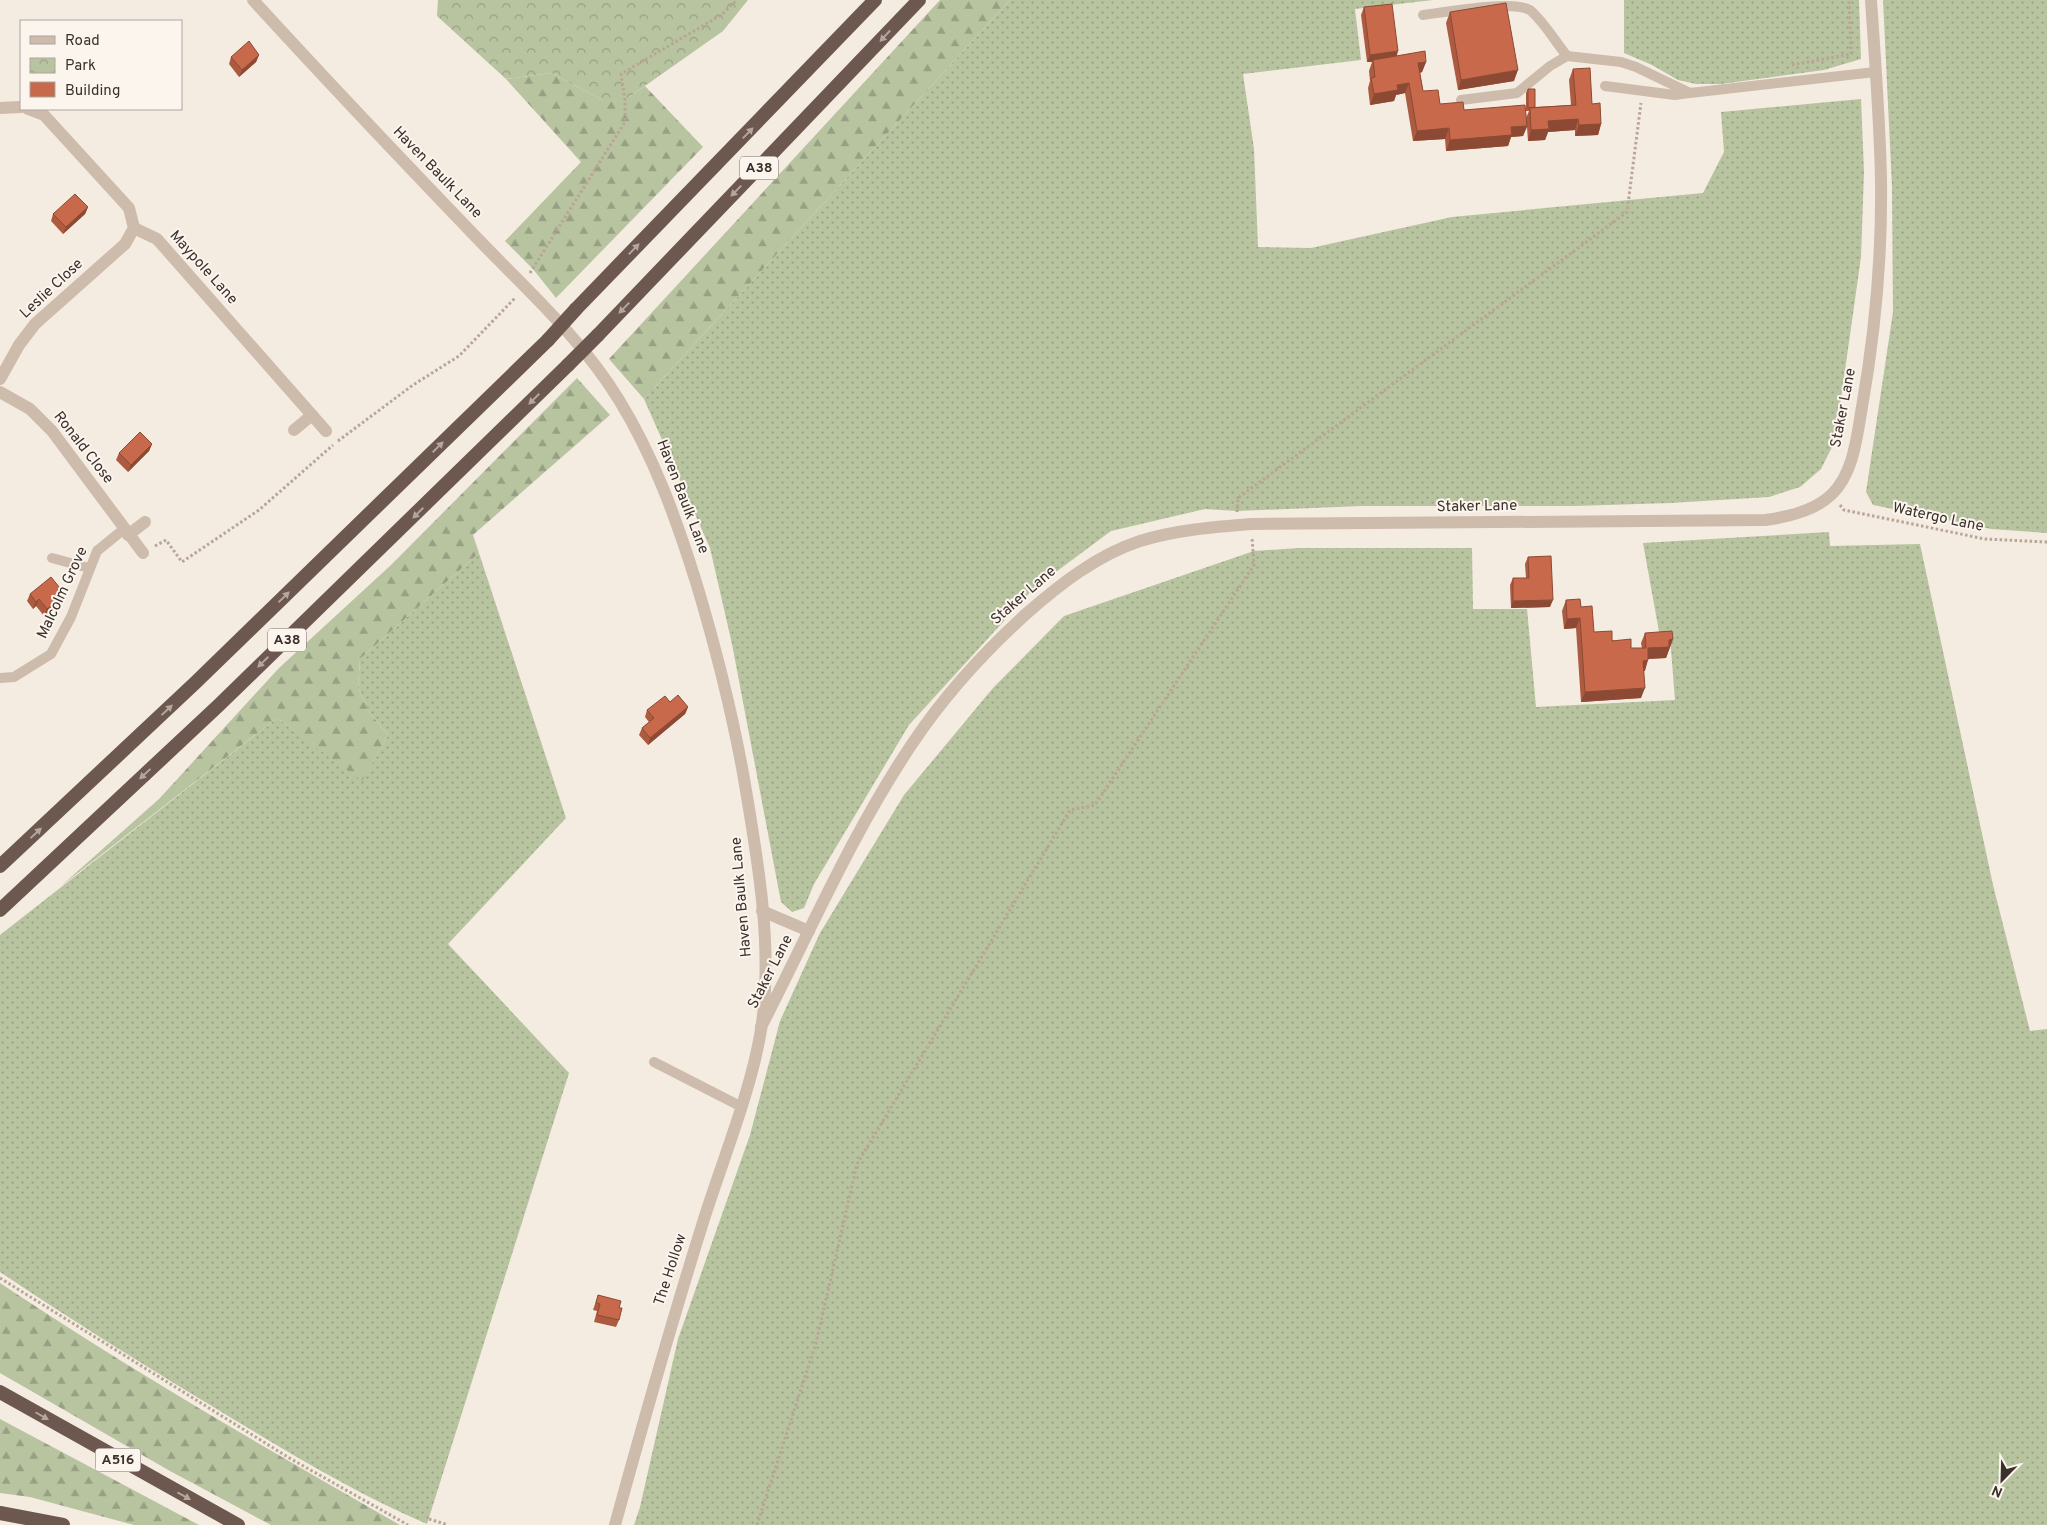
<svg xmlns="http://www.w3.org/2000/svg" width="2047" height="1525" viewBox="0 0 2047 1525" font-family="Overpass,sans-serif">
  <style>
    .grass { fill: url(#grass-dots) }
    .forest { fill: url(#forest-firs) }
    .park { fill: url(#park-crowns) }
    .lines { fill: none; stroke-linecap: round; stroke-linejoin: round }
    .path { stroke: #b9a596; stroke-width: 3; stroke-dasharray: 2.5 2.5; stroke-linecap: butt }
    .service { stroke: #cdbbac; stroke-width: 10 }
    .minor { stroke: #cdbbac; stroke-width: 12 }
    .tertiary { stroke: #cdbbac; stroke-width: 12 }
    .trunk { stroke: #6c584f; stroke-width: 14 }
    .trunk-bridge { stroke: #6c584f; stroke-width: 14 }
    .wall { fill: #ac5a40 }
    .shaded-wall { fill: #8c4a34 }
    .building { fill: #c8694b; stroke: #8c4a34 }
    .oneway { fill: #b4a69e }
    .labels { text-anchor: middle; dominant-baseline: central; stroke-width: 4; stroke-linejoin: round; paint-order: stroke }
    .shield { fill: #fbf5ee; stroke: #756b66; stroke-width: 1 }
    .shield-label { font-size: 14px; font-weight: bold; fill: #3b302b }
    .street-label { font-size: 15px; fill: #3b302b; stroke: #fbf5ee }
  </style>
  <defs>
    <pattern id="grass-dots" width="8" height="8" patternUnits="userSpaceOnUse" patternTransform="scale(1.25)"><rect width="8" height="8" fill="#b8c4a0"/><path d="M2 2h.1M6 6h.1" fill="none" stroke="#97a083" stroke-width="1.8" stroke-linecap="round"/></pattern>
    <pattern id="forest-firs" width="22" height="20" patternUnits="userSpaceOnUse" patternTransform="scale(1.25)"><rect width="22" height="20" fill="#b8c4a0"/><path d="M5 1l3.5 6h-7zM16 11l3.5 6h-7z" fill="#97a083"/></pattern>
    <pattern id="park-crowns" width="20" height="18" patternUnits="userSpaceOnUse" patternTransform="scale(1.25)"><rect width="20" height="18" fill="#b8c4a0"/><path d="M2 6a3 3 0 1 1 6 0M12 15a3 3 0 1 1 6 0" fill="none" stroke="#97a083"/></pattern>
  </defs>
  <rect width="100%" height="100%" fill="#f4ebe1"/>
  <g class="grass">
    <path d="M1010,0H1433L1355,9L1361,60L1243,74L1254,149L1258,247L1311,248L1452,217L1703,193L1724,152L1721,112L1861,99L1864,172L1861,257L1835,441L1821,469L1800,487L1769,497L1670,503L1575,506H1361L1237,511L1205,509L1111,531L1033,589L909,725L814,884L804,908L792,912L781,902L732,644L710,548L644,399Z"/>
    <path d="M1624,0H1859L1861,59L1824,70L1721,84H1696L1678,80L1652,65L1624,53Z"/>
    <path d="M1883,0H2047V533L1991,529L1873,505L1866,492L1893,312L1892,187Z"/>
    <path d="M1829,532L1830,546L1920,544L1993,885L2030,1031L2047,1029V1525H634L640,1507L678,1339L750,1135L780,1021L820,933L904,795L993,688L1064,616L1254,551L1299,548H1472L1473,609H1527L1536,707L1675,700L1670,637H1660L1643,543Z"/>
    <path d="M479,553L566,818L448,944L569,1073L427,1524C353,1492 284,1450 215,1408C142,1364 70,1319 0,1272V935L277,718L362,780L388,735L369,712L358,688L360,659Z"/>
  </g>
  <g class="forest">
    <path d="M940,0H1010L644,399L609,359Z"/>
    <path d="M551,73L602,100H625L645,86L703,147L556,298L533,269L505,241L581,162L506,79Z"/>
    <path d="M577,378L610,415L473,535L479,553L360,659L358,688L369,712L388,735L362,781L277,718L61,886L159,799L279,668L391,565Z"/>
    <path d="M0,1283C130,1370 264,1447 400,1525H271L170,1471L0,1373Z"/>
    <path d="M0,1419L199,1525H134L30,1497L0,1493Z"/>
  </g>
  <path class="park" d="M438,0H748L723,31L625,100H602L551,73L506,79L437,16Z"/>
  <g class="lines">
    <g class="path">
      <path d="M1792,65L1851,54L1849,0"/>
      <path d="M530,273L625,122V100L621,74L721,15L737,0"/>
      <path d="M338,441L413,385L459,356L515,298"/>
      <path d="M1840,505L1844,510L1985,539L2047,542"/>
      <path d="M1237,512L1238,498L1627,212L1641,103"/>
      <path d="M155,546L166,540L182,562L259,510L333,445"/>
      <path d="M0,1278L291,1459L408,1525"/>
      <path d="M429,1519L448,1525"/>
      <path d="M757,1525L816,1343L857,1164L1070,810L1095,805L1254,565L1252,537"/>
    </g>
    <g class="service">
      <path d="M1423,15C1447,12 1512,0 1530,10C1544,22 1555,41 1567,56"/>
      <path d="M1605,86L1675,95L1689,93"/>
      <path d="M1461,100L1517,93L1550,66L1567,56L1621,62L1636,67L1690,93L1875,72"/>
      <path d="M52,558L89,568"/>
      <path d="M0,678L14,677L51,654L71,617L97,551L124,529"/>
      <path d="M654,1062L740,1106"/>
    </g>
    <g class="minor">
      <path d="M0,108L21,107"/>
      <path d="M134,228L157,239L326,431"/>
      <path d="M0,379L19,345L35,324L125,244L134,228L129,208L44,115L28,109"/>
      <path d="M0,392L30,409L52,431L143,553"/>
      <path d="M294,430L312,415"/>
      <path d="M128,535L145,522"/>
    </g>
    <g class="tertiary">
      <path d="M253,0C327,81 402,160 477,238C526,289 582,339 619,400C654,457 676,518 696,582C715,645 731,708 743,773C757,855 774,948 761,1030C751,1091 723,1159 704,1219C672,1321 643,1423 615,1525"/>
      <path d="M762,911L809,931"/>
      <path d="M761,1027C810,932 852,833 912,744C944,696 983,653 1026,614C1059,585 1097,555 1140,541C1176,530 1213,527 1251,524L1765,520C1788,517 1814,511 1831,495C1854,474 1857,435 1862,407C1875,333 1882,256 1881,181C1880,121 1875,60 1871,0"/>
    </g>
    <g class="trunk">
      <path d="M576,309L875,0"/>
      <path d="M598,335L919,0"/>
      <path d="M0,866L195,683L548,340"/>
      <path d="M0,910L219,705L568,365"/>
      <path d="M0,1392L238,1525"/>
      <path d="M0,1513L63,1525"/>
    </g>
    <g class="trunk-bridge">
      <path d="M548,340L576,309"/>
      <path d="M568,365L598,335"/>
    </g>
  </g>
  <g class="wall">
    <path d="M1364,7L1396,56L1426,62L1422,72L1420,73L1423,91L1440,104L1464,110L1526,118L1529,111H1526V93L1528,89L1535,107L1571,105L1569,80L1573,69L1592,104L1601,124L1598,135L1575,136V130L1548,132L1545,140L1528,141L1527,127L1523,136L1511,137L1508,146L1446,151L1445,139L1413,141L1405,93L1396,95L1394,101L1370,105L1368,88L1370,81L1369,71L1372,62H1367L1361,15Z"/>
    <path d="M1450,12L1514,81L1458,90L1446,23Z"/>
    <path d="M259,55L256,62L239,77L229,64L231,57Z"/>
    <path d="M88,207L85,214L63,234L51,221L53,214Z"/>
    <path d="M152,444L149,451L128,472L116,460L119,453Z"/>
    <path d="M1528,557L1550,607L1511,608L1510,585L1513,578H1526L1525,564Z"/>
    <path d="M30,594L57,595V606L44,616L36,606L33,609L27,601Z"/>
    <path d="M1566,600L1581,607L1594,632L1631,648H1642L1641,643L1645,633L1673,639L1666,658L1648,659L1644,671L1641,698L1581,702L1576,628L1564,629L1562,611Z"/>
    <path d="M670,702L688,707L685,714L648,745L639,735L642,728L649,722L645,717L647,710Z"/>
    <path d="M598,1295L619,1308V1320L616,1327L594,1322L597,1311L593,1310Z"/>
  </g>
  <g class="shaded-wall">
    <path d="M1398,51L1396,59L1373,60L1372,62H1367L1370,55Z"/>
    <path d="M259,55L256,62L239,77L242,70Z"/>
    <path d="M1426,62L1422,72L1414,74L1418,63Z"/>
    <path d="M1518,70L1514,81L1458,90L1461,80Z"/>
    <path d="M1409,83L1405,93L1396,95L1394,101L1370,105L1374,94L1397,85Z"/>
    <path d="M1578,119L1575,130L1548,132L1545,140L1528,141L1531,130L1548,121Z"/>
    <path d="M1601,124L1598,135L1575,136L1579,125Z"/>
    <path d="M1527,126L1523,136L1511,137L1508,146L1446,151L1450,140L1511,127Z"/>
    <path d="M1449,128L1445,139L1413,141L1417,131Z"/>
    <path d="M88,207L85,214L63,234L66,227Z"/>
    <path d="M152,444L149,451L128,472L131,465Z"/>
    <path d="M39,599L36,606L33,609L36,602Z"/>
    <path d="M60,599L57,606L44,616L47,609Z"/>
    <path d="M1553,600L1550,607L1511,608L1513,601Z"/>
    <path d="M1580,618L1576,628L1564,629L1567,619Z"/>
    <path d="M1673,639L1666,658L1644,659L1648,648L1669,640Z"/>
    <path d="M1648,660L1645,671H1639L1643,661Z"/>
    <path d="M1645,688L1641,698L1581,702L1585,692Z"/>
    <path d="M688,707L685,714L648,745L650,738Z"/>
  </g>
  <g class="building">
    <path d="M1506,3L1518,70L1461,80L1450,12Z"/>
    <path d="M1392,4L1398,51L1370,55L1364,7Z"/>
    <path d="M249,41L259,55L242,70L231,57Z"/>
    <path d="M1425,51L1426,62L1418,63L1423,91L1438,90L1440,104L1463,102L1464,110L1525,105L1527,126L1511,127L1512,135L1450,140L1449,128L1417,131L1409,83L1397,85L1398,90L1374,94L1371,78L1375,77L1373,60Z"/>
    <path d="M1590,68L1592,104L1600,103L1601,124L1579,125L1578,119L1548,121L1549,129L1531,130L1530,108L1576,105L1573,69Z"/>
    <path d="M1528,89H1535V107L1528,108Z"/>
    <path d="M75,194L88,207L66,227L53,214Z"/>
    <path d="M140,432L152,444L131,465L119,453Z"/>
    <path d="M1551,556L1553,600L1513,601V578H1529L1528,557Z"/>
    <path d="M51,577L60,588L57,590L58,592L56,594L60,599L47,609L39,599L36,602L30,594Z"/>
    <path d="M1580,599L1581,607L1592,606L1594,632L1612,631V641L1631,639V648H1646L1645,633L1672,631L1673,639L1669,640V647L1648,648V660L1643,661L1645,688L1585,692L1580,618L1567,619L1566,600Z"/>
    <path d="M678,695L688,707L650,738L642,728L654,718L647,710L665,696L670,702Z"/>
    <path d="M598,1295L621,1301L619,1308H622L619,1320L597,1315L600,1304L596,1303Z"/>
  </g>
  <defs><path id="oneway-solid" d="M-6-.8H1V-3.2L6.5 0L1 3.2V.8H-6Z" transform="scale(1.25)"/></defs>
  <g class="oneway">
    <use href="#oneway-solid" transform="translate(885 36) rotate(133)"/>
    <use href="#oneway-solid" transform="translate(748 133) rotate(-46)"/>
    <use href="#oneway-solid" transform="translate(736 191) rotate(134)"/>
    <use href="#oneway-solid" transform="translate(634 249) rotate(-46)"/>
    <use href="#oneway-solid" transform="translate(624 308) rotate(134)"/>
    <use href="#oneway-solid" transform="translate(534 399) rotate(135)"/>
    <use href="#oneway-solid" transform="translate(438 447) rotate(-45)"/>
    <use href="#oneway-solid" transform="translate(418 513) rotate(135)"/>
    <use href="#oneway-solid" transform="translate(284 597) rotate(-44)"/>
    <use href="#oneway-solid" transform="translate(263 662) rotate(136)"/>
    <use href="#oneway-solid" transform="translate(167 710) rotate(-43)"/>
    <use href="#oneway-solid" transform="translate(145 774) rotate(137)"/>
    <use href="#oneway-solid" transform="translate(36 833) rotate(-43)"/>
    <use href="#oneway-solid" transform="translate(42 1416) rotate(30)"/>
    <use href="#oneway-solid" transform="translate(184 1496) rotate(29)"/>
  </g>
  <g class="labels">
    <g class="shield">
      <rect x="740" y="156.5" width="38" height="23" rx="4"/>
      <rect x="268" y="628.5" width="38" height="23" rx="4"/>
      <rect x="95.5" y="1448.5" width="45" height="23" rx="4"/>
    </g>
    <g class="shield-label">
      <text x="759" y="168">A38</text>
      <text x="287" y="640">A38</text>
      <text x="118" y="1460">A516</text>
    </g>
    <g class="street-label">
      <text transform="translate(437 173) rotate(46)">Haven Baulk Lane</text>
      <text transform="translate(203 268) rotate(48)">Maypole Lane</text>
      <text transform="translate(52 289) rotate(-43)">Leslie Close</text>
      <text transform="translate(1844 408) rotate(-79)">Staker Lane</text>
      <text transform="translate(83 448) rotate(52)">Ronald Close</text>
      <text transform="translate(682 497) rotate(69)">Haven Baulk Lane</text>
      <text transform="translate(1477 507) rotate(-1)">Staker Lane</text>
      <text transform="translate(1938 518) rotate(12)">Watergo Lane</text>
      <text transform="translate(63 593) rotate(-65)">Malcolm Grove</text>
      <text transform="translate(1024 596) rotate(-41)">Staker Lane</text>
      <text transform="translate(742 897) rotate(-95)">Haven Baulk Lane</text>
      <text transform="translate(771 972) rotate(-63)">Staker Lane</text>
      <text transform="translate(671 1270) rotate(-72)">The Hollow</text>
    </g>
  </g>
  <rect x="20" y="20" width="162" height="90" fill="#fbf5ee" stroke="#aea6a0"/>
  <rect x="30" y="36" width="25" height="8" fill="#cdbbac" stroke="#aea6a0"/>
  <text x="65" y="45" font-size="15" fill="#3b302b">Road</text>
  <rect x="30" y="58" width="25" height="15" fill="url(#park-crowns)" stroke="#aea6a0"/>
  <text x="65" y="70" font-size="15" fill="#3b302b">Park</text>
  <rect x="30" y="82" width="25" height="15" fill="#c8694b" stroke="#aea6a0"/>
  <text x="65" y="95" font-size="15" fill="#3b302b">Building</text>
  <g transform="translate(2002 1480) rotate(203)" stroke="#fbf5ee" stroke-width="4" paint-order="stroke">
  <path d="M0-4L9 19L0 12L-9 19Z" fill="#3b302b"/>
  <text y="-8" font-size="14" font-weight="bold" text-anchor="middle" fill="#3b302b">N</text>
  </g>
</svg>
